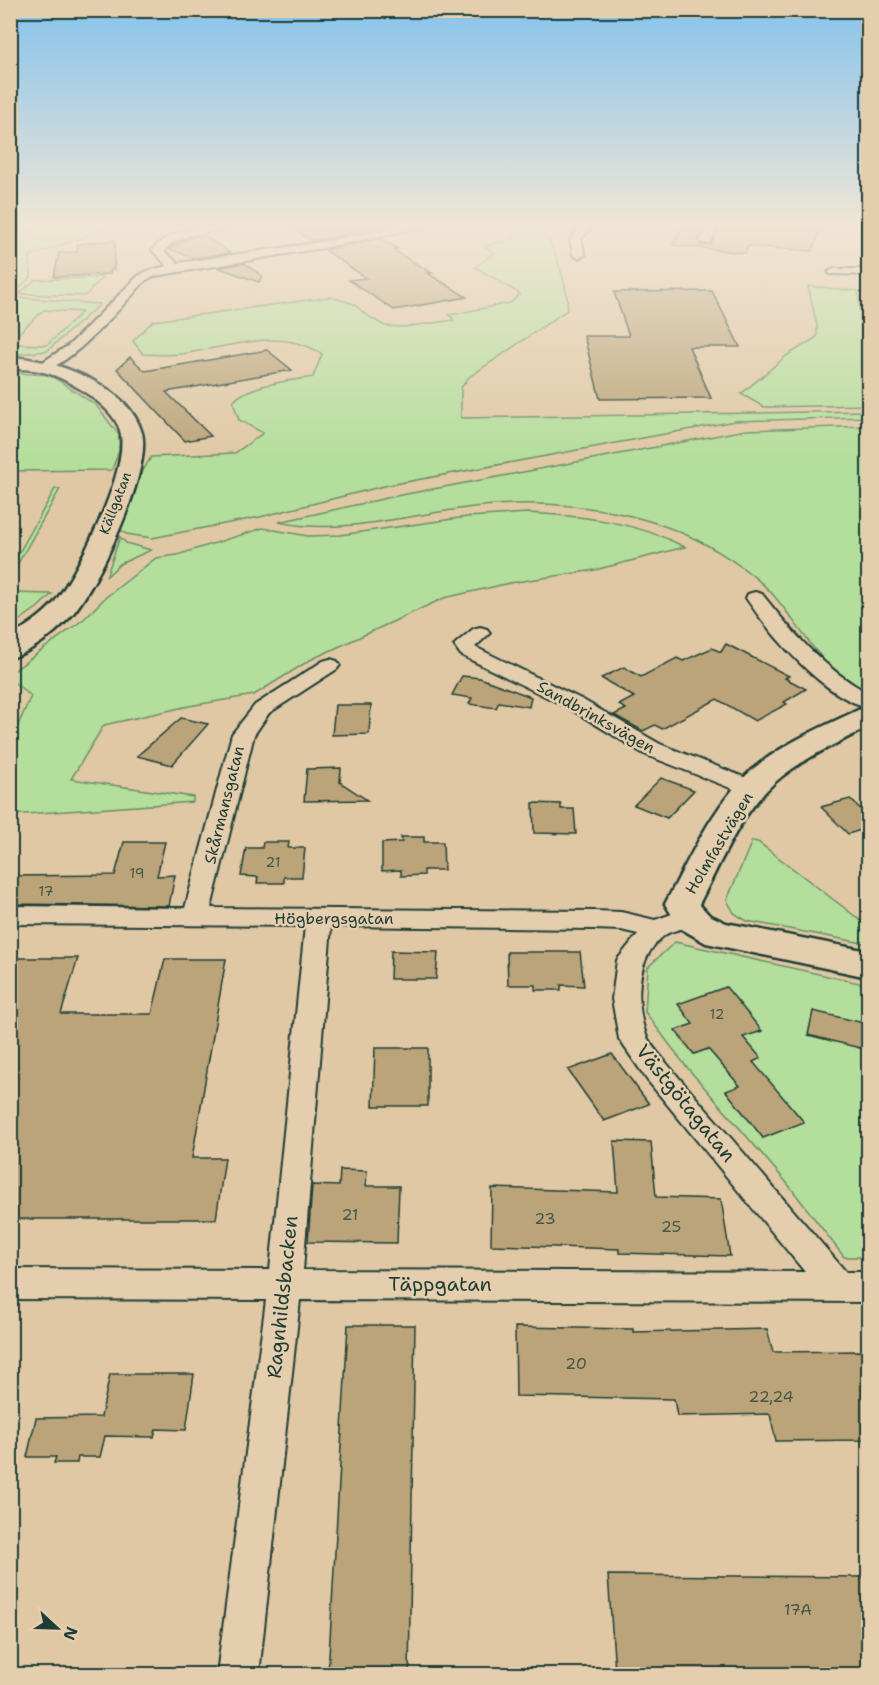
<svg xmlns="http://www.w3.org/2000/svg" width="879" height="1685" viewBox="0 0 879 1685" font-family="'Shantell Sans',sans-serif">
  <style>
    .green { fill: #b4de9b; stroke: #6a8e68; stroke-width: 1.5 }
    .building { fill: #bba479; stroke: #1f3d34; stroke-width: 1.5 }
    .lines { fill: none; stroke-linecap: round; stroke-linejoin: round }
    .street-casing { stroke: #1f3d34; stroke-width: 4 }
    .secondary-casing { stroke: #1f3d34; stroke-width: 5 }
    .street { fill: #e5ceae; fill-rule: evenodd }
    .secondary { fill: #e5ceae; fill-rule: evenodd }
    .labels { text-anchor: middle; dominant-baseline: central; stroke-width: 5; stroke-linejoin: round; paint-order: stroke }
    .far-street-label { font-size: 14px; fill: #1f3d34; stroke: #e5ceae }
    .number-label { font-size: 14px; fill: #465745 }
    .street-label { font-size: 16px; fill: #1f3d34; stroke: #e5ceae }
    .near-number-label { font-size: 16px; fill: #465745 }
    .near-street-label { font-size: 20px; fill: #1f3d34; stroke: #e5ceae }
  </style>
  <rect width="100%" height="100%" fill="#e0c8a5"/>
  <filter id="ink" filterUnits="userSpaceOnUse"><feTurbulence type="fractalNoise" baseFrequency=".0167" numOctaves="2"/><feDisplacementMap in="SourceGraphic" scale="12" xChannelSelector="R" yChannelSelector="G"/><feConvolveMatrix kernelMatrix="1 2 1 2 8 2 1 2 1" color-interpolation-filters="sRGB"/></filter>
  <g filter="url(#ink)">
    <g class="green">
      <path d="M44,224H112L87,236L30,256L31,277L11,295V241Z"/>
      <path d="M512,234L548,237C556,256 570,291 567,310L468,378L461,388V418L868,411V417L735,421L384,486L260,517L152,538L126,534L120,529L117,516L151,457L235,453L263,433L239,420L233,402C247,384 290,381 313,377L322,354C279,326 227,348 181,354C168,356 155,354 143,354L133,341L153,321L331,297L354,304L366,315L385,326L404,327L454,320L449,315L510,303L520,294L475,267L495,253L484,246L515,239Z"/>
      <path d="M103,277L85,296L19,294L35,280Z"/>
      <path d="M808,286L858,291L861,325L868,327V405L764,407L741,394L786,356L817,337V326Z"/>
      <path d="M11,297L100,304L47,351L11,355V344L47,345L82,312L44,310L11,340Z"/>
      <path d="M11,373L50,375L96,405L119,435V451L112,470L11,471Z"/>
      <path d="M868,426V693C825,675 803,630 775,597C754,572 711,545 682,533C614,504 531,498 459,509C400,517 338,535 279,522L396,496L746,430Z"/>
      <path d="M55,489H60L16,567H11Z"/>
      <path d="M527,513C581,516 635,521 685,547L595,570L510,583L444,598L310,660L254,695L189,706L104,725L71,779L193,797V802L11,815V741L31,696L11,680V673L84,619L106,597L156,558L177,555L263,528L308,536L340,535L467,517Z"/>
      <path d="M120,537L126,543L151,550L120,564L106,577Z"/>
      <path d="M11,593L52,594L37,608L11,626Z"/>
      <path d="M752,841L758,842L868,926V944L747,921L734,913L727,900Z"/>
      <path d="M675,942L868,985V1257H844L787,1183L685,1065L645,1012L648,967Z"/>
    </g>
    <g class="building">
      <path d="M286,224H357L367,230L312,241Z"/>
      <path d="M684,224H707L698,240L701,245L711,244L722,224L823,225L812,251L748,246L745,253L673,245Z"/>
      <path d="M205,236L230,253L194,258L169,249L186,239Z"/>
      <path d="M380,238L398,249L393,250L432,273H427L467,297L394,310L349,280L366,278L325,250Z"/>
      <path d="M115,240L114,270H111L110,274L54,277L59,253L77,252L78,244Z"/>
      <path d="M244,263L262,276L259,282L219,268Z"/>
      <path d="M712,291L740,347H689L711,398L600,399L584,336H629L614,292Z"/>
      <path d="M267,350L292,370L166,392L211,436L185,441L117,369L130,357L145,371Z"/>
      <path d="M726,644L789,676L785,678L806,689L784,702L787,704L755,721L717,699L662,729L655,725L643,731L614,715L626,709L619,705L634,697L601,678L624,667L641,677L677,658L683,661L712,648L721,652Z"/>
      <path d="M462,676L480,678L531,697L529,707L499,702L496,708L469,704L472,698L452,695Z"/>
      <path d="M335,705H371L369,734L332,735Z"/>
      <path d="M181,718L208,724L172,765L137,756Z"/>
      <path d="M341,768L340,782L367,800L304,801L307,769Z"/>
      <path d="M661,778L694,790L667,818L634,805Z"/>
      <path d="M850,799L868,816V828L848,834L821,807Z"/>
      <path d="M533,803L561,804V809H574L576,834L534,833Z"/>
      <path d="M401,837H424V842H443L444,870H424V875L401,876V870L382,871V843L402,842Z"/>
      <path d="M124,842H165L157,876L175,875L169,906L10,904V876L115,875Z"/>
      <path d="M263,842H289L288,848H305L302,877H284V883H257L258,877L241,876L246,848H262Z"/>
      <path d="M391,951L438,952L436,979H390Z"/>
      <path d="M507,952H580L584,986L561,985V990H535V985H508Z"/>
      <path d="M10,958H78L61,1014H152L165,959H226L192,1158H225L216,1219H10Z"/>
      <path d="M726,987L762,1031L743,1037L761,1058L753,1062L804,1122L763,1138L726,1091L740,1086L708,1049L694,1054L675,1030L693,1024L678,1004Z"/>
      <path d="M813,1011L868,1024V1050L808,1035Z"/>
      <path d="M375,1048H428V1106H373Z"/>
      <path d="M612,1054L649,1104L604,1121L568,1070Z"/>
      <path d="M614,1141L651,1142L656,1197L721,1199L730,1256L619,1253V1249L491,1245L492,1188L618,1192Z"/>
      <path d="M340,1170L367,1171L366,1186H399L397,1243L308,1242L312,1185L339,1186Z"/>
      <path d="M348,1325H415L409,1674H328Z"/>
      <path d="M515,1327L633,1329V1332L767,1329L773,1352L861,1351L868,1378V1440L776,1441L770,1414L677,1416L674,1399L516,1396Z"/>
      <path d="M110,1374H194L186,1430L156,1429L154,1437L105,1436L100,1457H78L77,1463H54L56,1457H27L36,1418L101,1417Z"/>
      <path d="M608,1575L868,1577V1674L615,1671Z"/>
    </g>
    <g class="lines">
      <g class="street-casing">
        <g id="street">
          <path d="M217,224H242L237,227C219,230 171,234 165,252L178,263L328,241L407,224H428L423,227L328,247L155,276L146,280C129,298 64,375 41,369L39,366L41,363L69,345L138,276L147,271L167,266L152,250C168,231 194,228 217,224Z"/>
          <path d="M583,224H594L581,239L585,255L579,258L573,255L570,239Z"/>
          <path d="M710,224H720L709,243H701L700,241Z"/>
          <path d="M834,269H868V275L830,274L828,272Z"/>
          <path d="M755,592L762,594C793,633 824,669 868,693V707C825,699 770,634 746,598L748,594Z"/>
          <path d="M480,627L487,629L490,633L475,647L583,700L660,744L759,783L762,788L759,793L751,795L743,793L644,754L569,708L461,655L454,645L473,629Z"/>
          <path d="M330,659L337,661L340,665L337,669L269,713L254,735L211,908L594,911L621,912L655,920L689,908L698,911L702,917C694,930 677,927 665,935C635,957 635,1003 646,1035C650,1045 661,1056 668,1065L846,1272H868V1302L300,1300L259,1674H217L266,1300L10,1299V1269L270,1270L305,926L10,924V906L185,908L232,734L255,705L323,661ZM331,926L594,929L621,930L638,934L617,960L612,999L619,1039L648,1081L805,1272L303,1270Z"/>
        </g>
      </g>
      <g class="secondary-casing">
        <g id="secondary">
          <path d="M10,357C54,359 129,385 142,433C152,471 97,588 70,617C56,632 31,653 10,658V637C25,627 42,617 54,603C78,573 127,474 121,435C118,409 71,380 47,373C35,369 23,369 10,369Z"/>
          <path d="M868,707V727C836,744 801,759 774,783C739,815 721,863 699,904L709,915L726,923L868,951V977L706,943L680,928L665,904C690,858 713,804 753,769C784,743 822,727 858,710Z"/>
        </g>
      </g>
      <use href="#street" class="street"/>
      <use href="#secondary" class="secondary"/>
    </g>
  </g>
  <linearGradient id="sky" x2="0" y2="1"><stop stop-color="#85c3ec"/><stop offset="0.49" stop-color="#f1e6d6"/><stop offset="1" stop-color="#f1e6d6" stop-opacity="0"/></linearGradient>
  <rect width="879" height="460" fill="url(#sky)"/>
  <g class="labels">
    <g class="far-street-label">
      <text transform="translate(115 503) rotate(-69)">Källgatan</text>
    </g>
    <g class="number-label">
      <text x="273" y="862">21</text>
      <text x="137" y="873">19</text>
      <text x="46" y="891">17</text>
      <text x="717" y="1014">12</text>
    </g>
    <g class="street-label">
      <text transform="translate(596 717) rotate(29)">Sandbrinksvägen</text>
      <text transform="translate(224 805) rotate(-76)">Skårmansgatan</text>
      <text transform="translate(719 843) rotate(-59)">Holmfastvägen</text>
      <text x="334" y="918">Högbergsgatan</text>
    </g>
    <g class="near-number-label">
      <text x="350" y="1214">21</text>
      <text x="545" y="1218">23</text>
      <text x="671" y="1226">25</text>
      <text x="576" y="1363">20</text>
      <text x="771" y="1396">22,24</text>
      <text x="798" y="1609">17A</text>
    </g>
    <g class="near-street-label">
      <text transform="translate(686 1103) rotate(51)">Västgötagatan</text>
      <text x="440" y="1284">Täppgatan</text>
      <text transform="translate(282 1297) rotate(-84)">Ragnhildsbacken</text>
    </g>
  </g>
  <rect width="879" height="1685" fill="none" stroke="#e5ceae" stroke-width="36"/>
  <rect x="18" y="18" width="843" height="1649" fill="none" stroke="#1f3d34" stroke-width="2" filter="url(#ink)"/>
  <g transform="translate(57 1628) rotate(112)" stroke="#e5ceae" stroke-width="4.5" paint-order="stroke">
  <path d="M0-4.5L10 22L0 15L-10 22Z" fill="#1f3d34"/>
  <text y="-9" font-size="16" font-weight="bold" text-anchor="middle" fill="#1f3d34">N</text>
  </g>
</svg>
